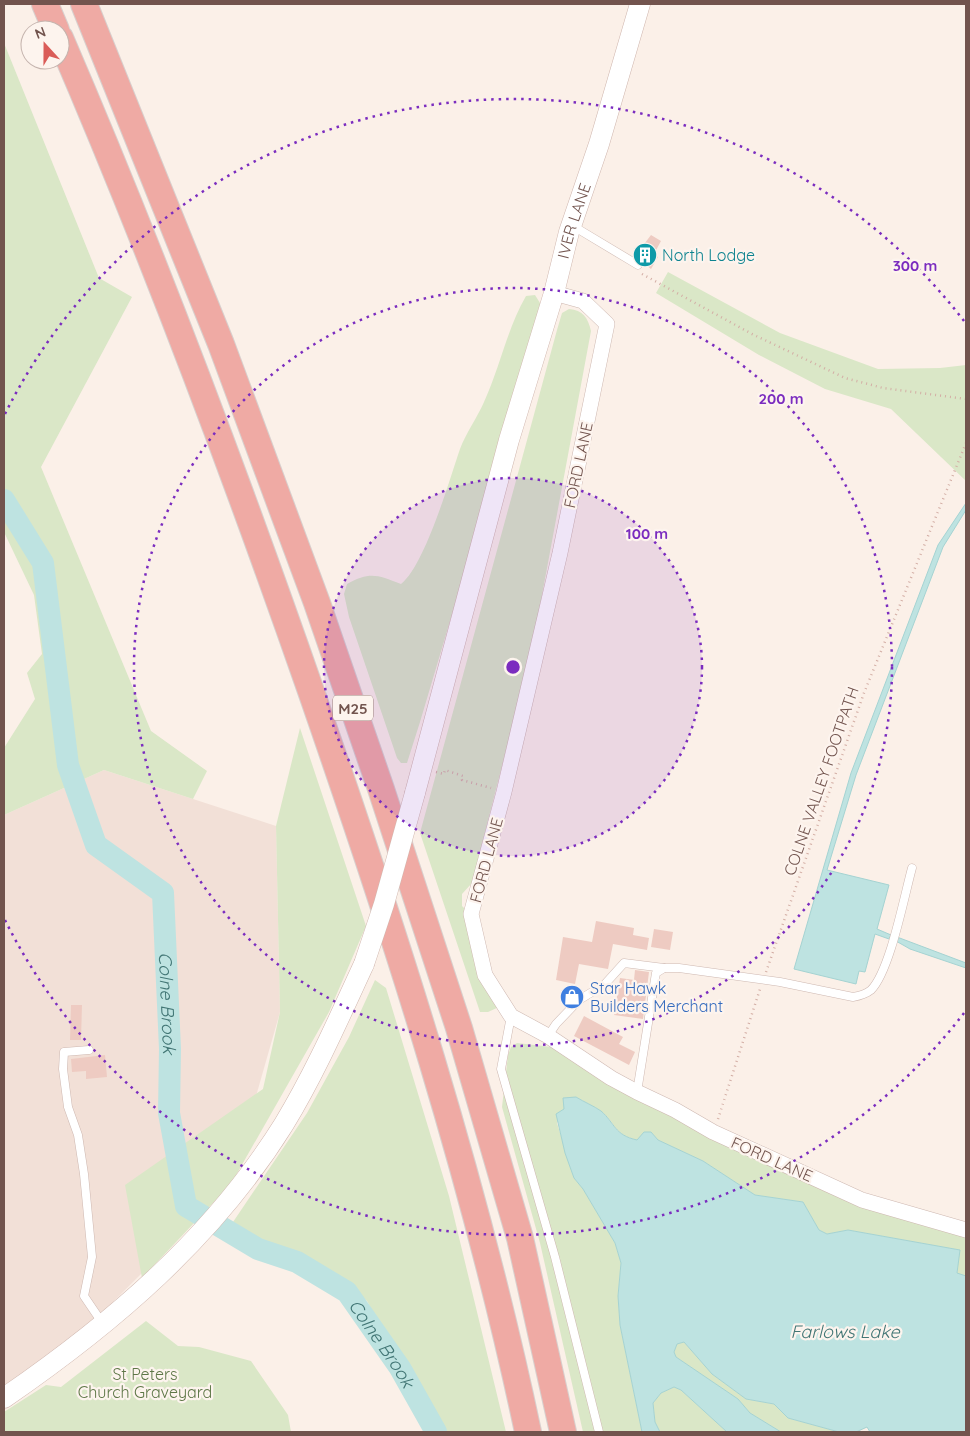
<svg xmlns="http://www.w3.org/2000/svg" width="970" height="1436" viewBox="0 0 970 1436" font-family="Quicksand,sans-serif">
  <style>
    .residential { fill: #f2e0d7 }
    .green { fill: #dae7c7 }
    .water { fill: #bee3e1; stroke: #a5d3d2 }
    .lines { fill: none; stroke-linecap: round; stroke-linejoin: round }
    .river { stroke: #bee3e1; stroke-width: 22 }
    .building { fill: #eecbc2 }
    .lane-casing { stroke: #ceb8b1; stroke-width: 9 }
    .street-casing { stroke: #ceb8b1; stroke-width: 16 }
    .secondary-casing { stroke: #d0b7af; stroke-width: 21 }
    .highway-casing { stroke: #d8cfcd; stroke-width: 28 }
    .path { stroke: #d3aea5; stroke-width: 2.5; stroke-dasharray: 1 4; stroke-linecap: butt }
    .lane { stroke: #fff; stroke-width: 8 }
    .street { stroke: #fff; stroke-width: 15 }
    .secondary { stroke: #fff; stroke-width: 20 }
    .highway { stroke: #efaaa4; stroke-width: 26 }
    .secondary-bridge-casing { stroke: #d0b7af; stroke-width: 21; stroke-linecap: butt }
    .secondary-bridge { stroke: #fff; stroke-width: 20 }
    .ring { fill: none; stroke: #7b2cbf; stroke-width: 2.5; stroke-dasharray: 2.5 5 }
    .labels { text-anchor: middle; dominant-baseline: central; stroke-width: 4.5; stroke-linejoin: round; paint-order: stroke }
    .shield { fill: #fdf4ee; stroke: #9c847e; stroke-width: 1 }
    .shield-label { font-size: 15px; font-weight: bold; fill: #72544e }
    .street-label { font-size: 16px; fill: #72544e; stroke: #fdf4ee }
    .culture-label { font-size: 16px; fill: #0d838f; stroke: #fdf4ee; text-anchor: start }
    .shop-label { font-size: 16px; fill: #366cbe; stroke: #fdf4ee; text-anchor: start }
    .park-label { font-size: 16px; fill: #5e7747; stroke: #fdf4ee }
    .water-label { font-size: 18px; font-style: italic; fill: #427675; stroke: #fdf4ee }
    .centre { fill: #7b2cbf; stroke: #fdf4ee; stroke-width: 2.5 }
    .ring-label { font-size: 15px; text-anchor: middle; font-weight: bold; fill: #7b2cbf; stroke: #fdf4ee; stroke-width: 4.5; stroke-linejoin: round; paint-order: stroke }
  </style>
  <rect width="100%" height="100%" fill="#fbf0e8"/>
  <path class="residential" d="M104,770L276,826L280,1012L231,1184L86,1329L4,1386V815Z"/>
  <g class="green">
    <path d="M4,43L99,278L132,297L41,467L151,731L207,771L193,799L104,770L4,815V748L35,699L27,673L42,654L34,595L4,532Z"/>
    <path d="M668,272L780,333L878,369L940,368L966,365V481L891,409L825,389L759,355L656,293Z"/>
    <path d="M535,295L540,303L542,312L420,722L407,763H401L397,758L349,617L344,594L347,584C370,571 378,575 401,584C425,565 449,481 460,449C466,433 477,418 484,402C500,367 507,329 526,296Z"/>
    <path d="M569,309C583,310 588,318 591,331L532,649L472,883L462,894V906L470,914L499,1007L488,1012H480L420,833L557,330L562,313Z"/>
    <path d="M300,728L366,926L329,1012L231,1184L142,1278L125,1185L263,1089L280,1012L276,826Z"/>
    <path d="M375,980L386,988L449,1196L506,1432H442L415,1390L367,1301L323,1266L260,1243L233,1222L307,1113L349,1037Z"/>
    <path d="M517,1043L552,1047L861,1201L966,1231V1276L957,1274L959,1250L848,1230L827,1234L819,1230L803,1202L755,1195L703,1161L658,1140L651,1132L637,1140C614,1135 616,1123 601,1111C594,1106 584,1102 576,1097L564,1109L557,1123L574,1178L583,1189L615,1243L621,1263L618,1296L620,1325L642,1432H583L540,1243L502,1107L508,1055L511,1047Z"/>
    <path d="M146,1321L178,1346L199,1347L251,1361L288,1415L291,1432H4V1412L46,1385L61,1387Z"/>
    <path d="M684,1342L712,1374L746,1399L774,1404L788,1418L839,1432H781L750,1413L738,1399L676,1357L674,1352L677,1344Z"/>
    <path d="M674,1387L681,1390L727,1432H660L655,1422L653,1403L661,1393Z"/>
  </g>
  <g class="water">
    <path d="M966,503V510L943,547L856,775L827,870L889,885L877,929L891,935L889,939L875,934L865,972L859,971L856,984L794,969L851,773L938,545Z"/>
    <path d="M897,937L966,963V968L910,949L896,941Z"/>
    <path d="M576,1097C584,1102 594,1106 601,1111C615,1123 614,1135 637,1140L644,1132H651L658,1140L703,1161L755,1195L803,1202L819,1230L827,1234L848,1230L960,1250L957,1273L966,1276V1432H870L867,1427L856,1432H839L788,1418L774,1404L746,1399L712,1374L684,1342L677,1344L674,1352L676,1357L738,1399L750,1413L781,1432H727L681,1390L674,1387L661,1393L653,1403L655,1422L660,1432H642L620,1325L618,1296L621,1263L615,1243L583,1189L574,1178L565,1153L556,1114L564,1109L563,1098Z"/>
  </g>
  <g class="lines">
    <path class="river" id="s1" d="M4,500L43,563L68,765L96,845L163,893L170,1049L169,1113L186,1206L258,1249L297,1262L347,1292L400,1368L436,1432"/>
  </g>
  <g class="building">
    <path d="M651,235L661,241L654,254L658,257L651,269L635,256Z"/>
    <path d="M596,921L634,928L633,935L649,938L647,950L613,944L608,969L579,964L575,984L556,980L563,937L592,942Z"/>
    <path d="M654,929L673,932L670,950L651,947Z"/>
    <path d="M635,970L649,972L643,1019L614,1015L620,978L634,980Z"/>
    <path d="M71,1005H82L81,1040H70Z"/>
    <path d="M584,1016L623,1037L619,1044L635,1052L629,1065L574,1036Z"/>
    <path d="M105,1055L107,1077L86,1079V1071L72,1072L71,1059Z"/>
  </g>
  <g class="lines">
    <g class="lane-casing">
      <g id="lane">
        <path d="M573,226L638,265"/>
        <path d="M511,1016L501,1069L555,1257L599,1432"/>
        <path d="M548,1036L556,1024L579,1000L605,984L624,963L664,968"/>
        <path d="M89,1050L64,1052L63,1069L68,1107L78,1135L84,1174L92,1257L84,1296L103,1324"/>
        <path d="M637,1092L656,973L664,968H679L780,982L853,997C859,996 866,994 871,990C890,971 904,897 912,868"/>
      </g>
    </g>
    <g class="street-casing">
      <path id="street" d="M554,293L583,301L607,324L560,553L504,792L471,914L485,975L511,1016L548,1036L611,1078L637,1092L675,1110L713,1132L862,1200L966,1230"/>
    </g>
    <g class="secondary-casing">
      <g id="secondary">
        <path id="s2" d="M415,793L509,440L554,293L569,232L599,144L640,4"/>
        <path d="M4,1398C113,1323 213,1238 284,1124C315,1073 339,1018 364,964"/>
      </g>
    </g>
    <g class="highway-casing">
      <g id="highway">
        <path d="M45,4L56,30"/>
        <path d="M84,4L221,344L317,603L381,789L459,1028L520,1238L563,1432"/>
        <path d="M60,38C153,254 235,473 312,694C396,936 475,1181 528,1432"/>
      </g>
    </g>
    <g class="path">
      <path d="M642,274L752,334L845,378L883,388L966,399"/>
      <path d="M436,772L444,774L445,770L463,776L462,780L491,788"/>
      <path d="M766,972L864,693L966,443"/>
      <path d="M718,1119L760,989"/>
    </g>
    <use href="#lane" class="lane"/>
    <use href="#street" class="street"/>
    <use href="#secondary" class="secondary"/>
    <use href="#highway" class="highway"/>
    <g class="secondary-bridge-casing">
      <path id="secondary-bridge" d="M364,964L384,904L415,793"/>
    </g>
    <use href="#secondary-bridge" class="secondary-bridge"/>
  </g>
  <circle cx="513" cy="667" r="189" fill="#7b2cbf" fill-opacity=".12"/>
  <g class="ring">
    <circle cx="513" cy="667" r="189"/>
    <circle cx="513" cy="667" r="379"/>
    <path d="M964 1013A568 568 0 0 1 5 920M5 414A568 568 0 0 1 964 321"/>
  </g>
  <defs>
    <g id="building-disc" transform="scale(1.25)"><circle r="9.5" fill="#0f9aa8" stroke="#fdf4ee"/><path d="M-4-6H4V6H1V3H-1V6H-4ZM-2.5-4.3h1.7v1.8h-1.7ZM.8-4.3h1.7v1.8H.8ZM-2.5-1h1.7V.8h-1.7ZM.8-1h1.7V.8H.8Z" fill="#fff"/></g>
    <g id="shop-disc" transform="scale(1.25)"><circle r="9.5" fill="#3f7fe0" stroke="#fdf4ee"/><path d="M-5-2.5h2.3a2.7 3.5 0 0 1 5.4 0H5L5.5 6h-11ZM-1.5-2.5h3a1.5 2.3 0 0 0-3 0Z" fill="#fff"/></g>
  </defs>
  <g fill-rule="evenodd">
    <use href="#building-disc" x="645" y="255"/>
    <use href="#shop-disc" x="572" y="997"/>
  </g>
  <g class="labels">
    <rect class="shield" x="333" y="695.5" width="40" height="25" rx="4"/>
    <g class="shield-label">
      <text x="353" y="708">M25</text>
    </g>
    <g class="street-label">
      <text stroke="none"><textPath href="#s2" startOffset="594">IVER LANE</textPath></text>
      <text transform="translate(578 465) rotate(-78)">FORD LANE</text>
      <text transform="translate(821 781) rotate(-71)">COLNE VALLEY FOOTPATH</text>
      <text transform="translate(486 860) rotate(-75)">FORD LANE</text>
      <text transform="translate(772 1159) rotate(24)">FORD LANE</text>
    </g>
    <g class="culture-label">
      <text x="662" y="255">North Lodge</text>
    </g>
    <g class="shop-label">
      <text x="590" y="988">Star Hawk<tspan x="590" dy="18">Builders Merchant</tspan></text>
    </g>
    <g class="park-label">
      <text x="145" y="1374">St Peters<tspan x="145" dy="18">Church Graveyard</tspan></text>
    </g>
    <g class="water-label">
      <text stroke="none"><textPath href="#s1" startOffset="555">Colne Brook</textPath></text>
      <text x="845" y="1331">Farlows Lake</text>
      <text stroke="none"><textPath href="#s1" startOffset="1005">Colne Brook</textPath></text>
    </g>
  </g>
  <circle cx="513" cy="667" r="8" class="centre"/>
  <g class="ring-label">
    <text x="915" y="271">300 m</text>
    <text x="781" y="404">200 m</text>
    <text x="647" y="539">100 m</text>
  </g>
  <rect width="970" height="1436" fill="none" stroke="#72544e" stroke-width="10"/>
  <g transform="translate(45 45) rotate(339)"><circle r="24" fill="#fdf4ee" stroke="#c5b4ae"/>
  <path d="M0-4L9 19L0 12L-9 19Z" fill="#da5c58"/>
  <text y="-8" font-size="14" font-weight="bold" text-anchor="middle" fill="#72544e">N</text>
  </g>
</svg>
